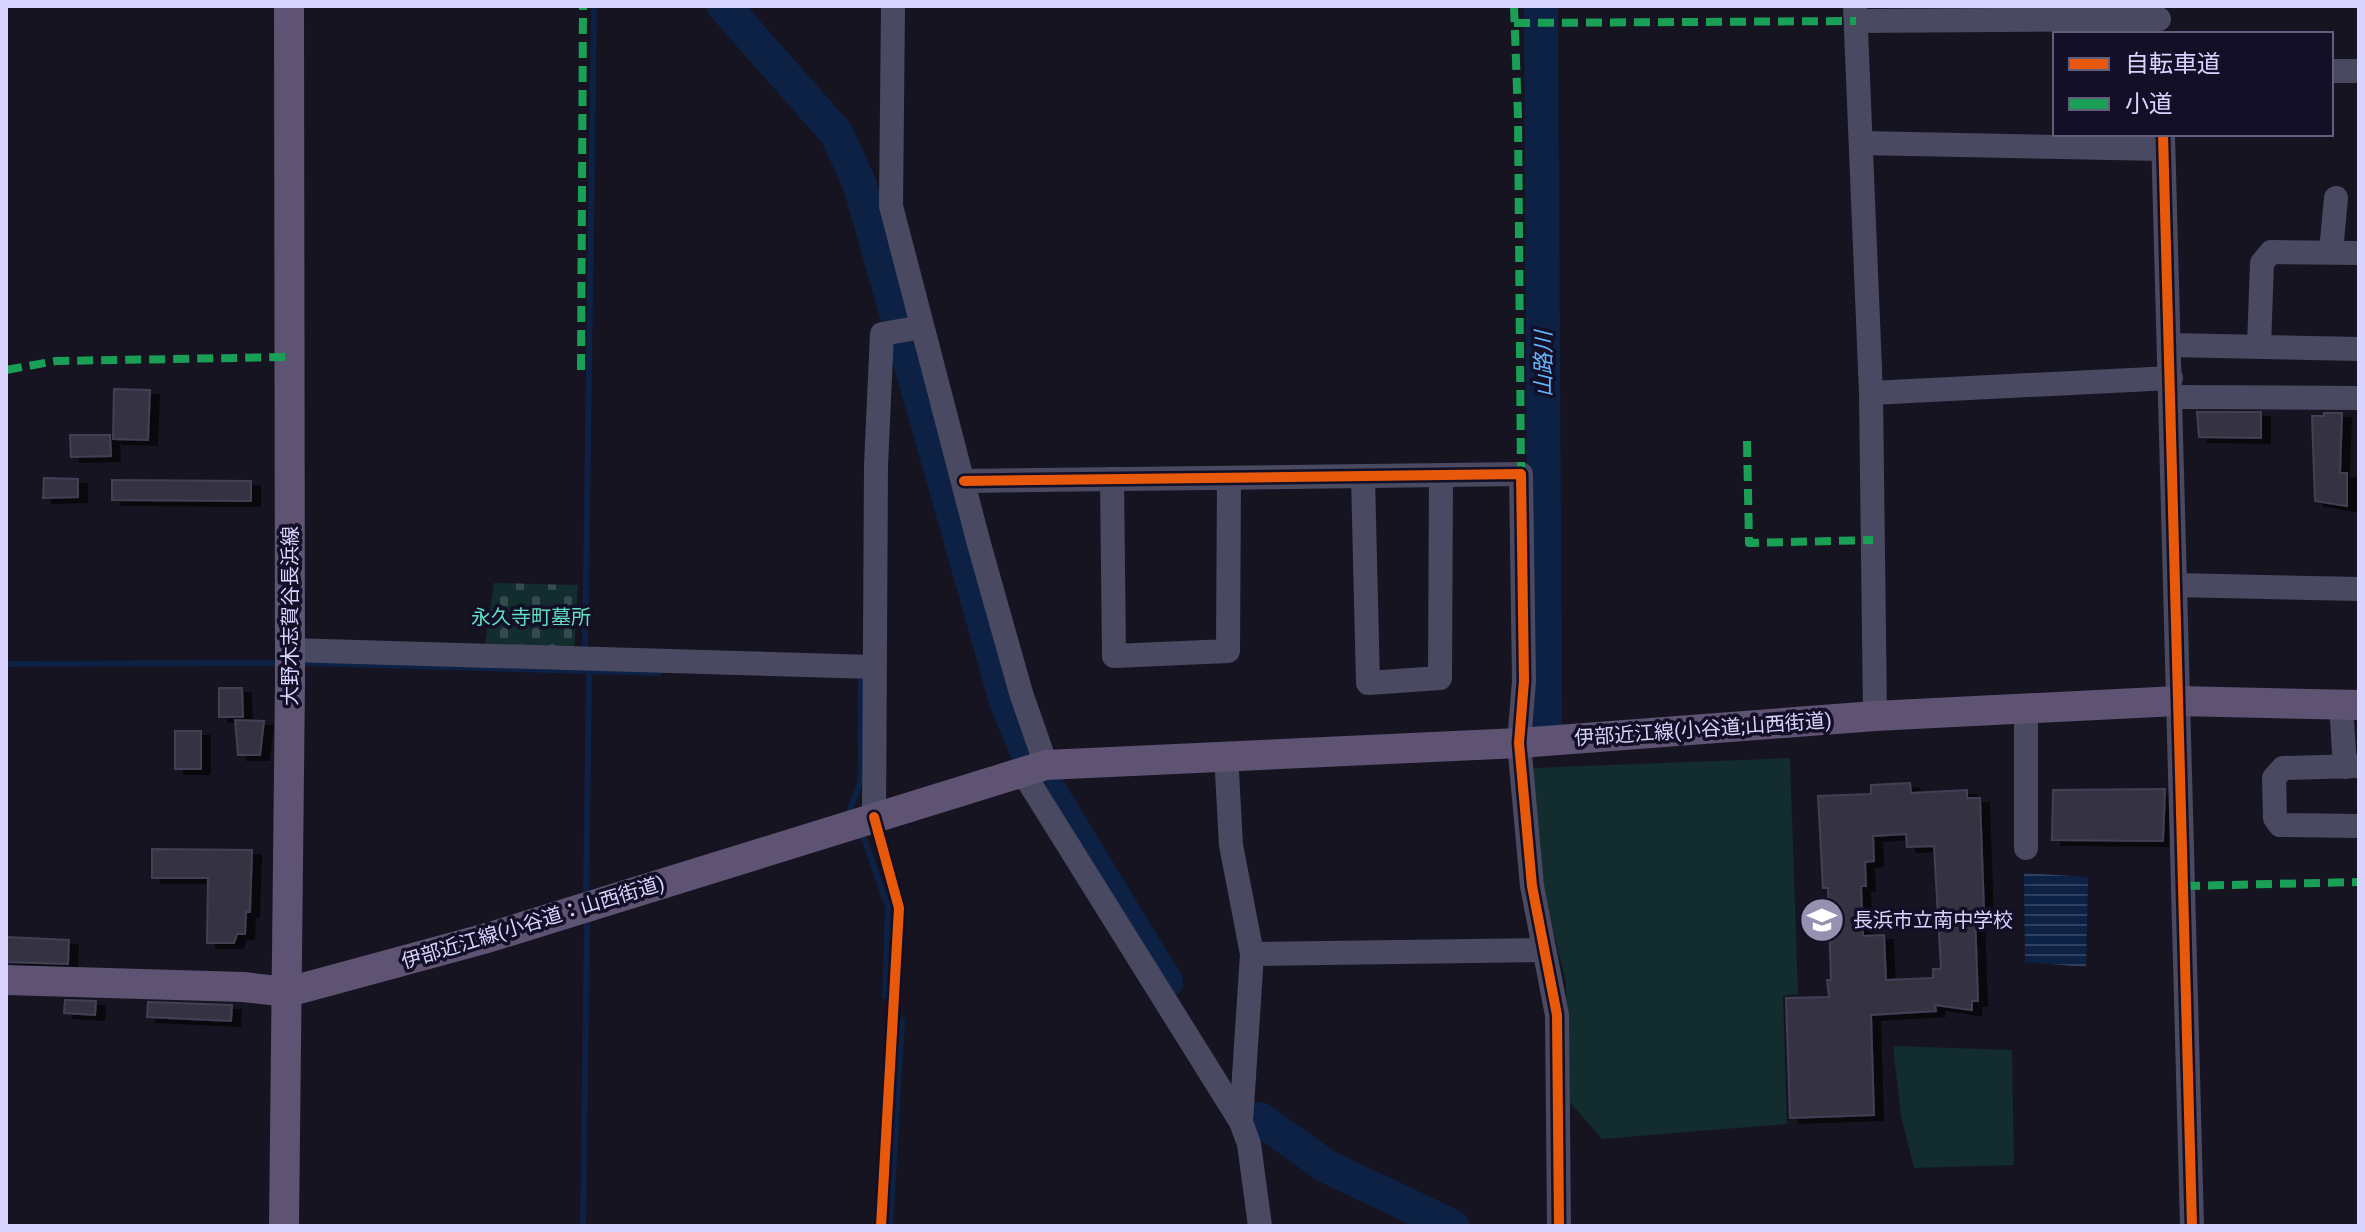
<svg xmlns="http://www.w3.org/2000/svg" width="2365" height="1232" viewBox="0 0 2365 1232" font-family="Roboto,'Noto Sans JP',sans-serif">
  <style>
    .cemetery { fill: url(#cemetery-stones) }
    .garden { fill: #132c2d }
    .water { fill: url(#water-rules) }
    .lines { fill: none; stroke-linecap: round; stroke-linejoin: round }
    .stream { stroke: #0d2144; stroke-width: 6 }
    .river { stroke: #0d2144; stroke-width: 34 }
    .building { fill: #343243; stroke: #433f54; stroke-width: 2; fill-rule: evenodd; filter: url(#shadow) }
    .minor { stroke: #4a4962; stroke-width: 24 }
    .major { stroke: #5e5373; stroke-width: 30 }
    .quiet { stroke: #1a9f57; stroke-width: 8; stroke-dasharray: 16 8; stroke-linecap: butt }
    .cycleway-casing { stroke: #130f26; stroke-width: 15 }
    .cycleway { stroke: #e8590c; stroke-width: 10 }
    .labels { text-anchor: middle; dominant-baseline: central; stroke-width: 7; stroke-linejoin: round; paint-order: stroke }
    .street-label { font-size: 20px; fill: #d9d4ff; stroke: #130f26 }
    .park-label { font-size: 20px; fill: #5fe0c0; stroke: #130f26 }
    .poi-label { font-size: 20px; fill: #d9d4ff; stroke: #130f26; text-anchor: start }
    .water-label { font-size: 22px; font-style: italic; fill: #62b6ff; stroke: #130f26 }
  </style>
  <defs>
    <pattern id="cemetery-stones" width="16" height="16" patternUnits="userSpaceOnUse" patternTransform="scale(2)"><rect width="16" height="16" fill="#132c2d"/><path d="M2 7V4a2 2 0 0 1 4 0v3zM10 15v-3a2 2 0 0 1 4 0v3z" fill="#354a4c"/></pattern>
    <pattern id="water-rules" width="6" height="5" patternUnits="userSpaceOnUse" patternTransform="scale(2)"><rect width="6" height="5" fill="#0d2144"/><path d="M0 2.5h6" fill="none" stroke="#304060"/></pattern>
    <filter id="shadow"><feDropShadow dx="9" dy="5" stdDeviation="0" flood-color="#0009"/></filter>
  </defs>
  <rect width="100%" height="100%" fill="#161421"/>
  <path class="cemetery" d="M494,583L578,585L574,652L485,645Z"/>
  <g class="garden">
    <path d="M1790,758L1798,994L1783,996L1787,1124L1602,1139L1569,1101L1566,984L1539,870L1533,768Z"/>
    <path d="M1893,1046L2012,1050L2014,1165L1914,1168L1901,1116Z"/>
  </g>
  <path class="water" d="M2024,873L2088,877L2086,967L2025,962Z"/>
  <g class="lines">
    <g class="stream">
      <path d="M585,653L594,6"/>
      <path d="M301,663L659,673"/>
      <path d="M6,664L279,663"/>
      <path d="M853,815L850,810L861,780V676H858"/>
      <path d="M862,832L888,907L885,996"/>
      <path d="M586,895L589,676"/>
      <path d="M583,1226L587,924"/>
      <path d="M890,1226L902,1020"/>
    </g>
    <g class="river">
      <path d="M724,6L837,134L860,185L1007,704L1029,757L1166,982"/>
      <path d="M1541,6L1545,723"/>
      <path d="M1260,1119L1326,1166L1452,1226"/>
    </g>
  </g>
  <g class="building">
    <path d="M114,389L150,390L148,440L113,439Z"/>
    <path d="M2197,412H2261V438L2199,437Z"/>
    <path d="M2324,413H2342L2340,473H2347V506L2315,501L2312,416H2324Z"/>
    <path d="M70,435H110L111,456L71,457Z"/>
    <path d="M44,478L78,479V497L43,498Z"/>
    <path d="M112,480L251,481V501L112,500Z"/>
    <path d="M219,688H242L243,717H219Z"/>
    <path d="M235,720L264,721L260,755H238Z"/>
    <rect x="175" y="731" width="26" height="38"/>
    <path d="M1910,783L1911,793L1967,790V798H1980L1984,912L1975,914L1978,1001H1972V1010L1935,1005L1936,1011L1871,1015L1874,1115L1790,1118L1786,998L1829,997L1827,980H1831L1828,888H1823L1818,796L1871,794V785ZM1906,834L1907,847L1934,846L1941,969H1933V978L1886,980L1884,935L1863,936L1861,886H1866L1865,862L1874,861L1873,836Z"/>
    <path d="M2165,789L2163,841L2052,840L2053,790Z"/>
    <path d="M152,849L252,850L250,912H246L245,934H237L234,943H207L208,878H152Z"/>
    <path d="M6,937L69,940L68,964L6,962Z"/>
    <path d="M65,1000L96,1001L95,1015L64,1013Z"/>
    <path d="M148,1002L232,1005L231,1021L147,1017Z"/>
  </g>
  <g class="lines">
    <g class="minor">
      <path d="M893,6L891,206L979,544L1021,693L1046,765"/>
      <path d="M1855,6L1871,393L1875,716"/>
      <path d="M1856,21L2159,19"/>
      <path d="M2331,71H2359"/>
      <path d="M2163,134L2192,1226"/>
      <path d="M1861,143L2163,149"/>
      <path d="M2331,251L2336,198"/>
      <path d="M2170,345L2359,349"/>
      <path d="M2259,346L2262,263L2271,252L2359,253"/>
      <path d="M1871,393L2171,378"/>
      <path d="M2172,397L2359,398"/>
      <path d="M1363,477L1368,683L1440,678L1441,476"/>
      <path d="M1112,479L1114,656L1228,651L1229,478"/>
      <path d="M964,481L1521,474L1524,681L1519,743L1532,886L1557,1015L1559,1226"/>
      <path d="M2175,585L2359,589"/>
      <path d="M290,650L873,667"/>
      <path d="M2341,704L2345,767"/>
      <path d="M2026,711V848"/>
      <path d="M1226,754L1231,845L1252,954L1241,1122L1249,1144L1260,1226"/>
      <path d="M2359,766L2283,768L2274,778L2275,818L2280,825L2359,826"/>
      <path d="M1022,771L1241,1122"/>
      <path d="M874,817L876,465L882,334L922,327"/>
      <path d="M1252,954L1544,950"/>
    </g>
    <g class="major">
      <path d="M6,980L243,987L288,992L487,938L1046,765L1519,743L1875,716L2177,701L2359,705"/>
      <path d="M284,1226L290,682L289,6"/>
    </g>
    <g class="quiet">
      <path d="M1514,6L1518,116L1521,474"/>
      <path d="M1514,23L1856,21"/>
      <path d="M6,370L56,361L289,357"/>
      <path d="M581,370L583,6"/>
      <path d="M1747,441L1749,543L1873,540"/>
      <path d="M2184,886L2359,882"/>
    </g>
    <g class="cycleway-casing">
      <g id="cycleway">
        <path d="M2163,134L2192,1226"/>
        <path d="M964,481L1521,474L1524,681L1519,743L1532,886L1557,1015L1559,1226"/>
        <path d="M874,817L899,908L881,1226"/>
      </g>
    </g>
    <use href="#cycleway" class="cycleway"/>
  </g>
  <defs>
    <g id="school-disc" transform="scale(2.3)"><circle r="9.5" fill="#9591b1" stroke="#130f26"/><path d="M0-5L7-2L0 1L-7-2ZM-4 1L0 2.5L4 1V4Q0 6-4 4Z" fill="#fff"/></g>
  </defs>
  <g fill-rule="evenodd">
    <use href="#school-disc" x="1822" y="920"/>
  </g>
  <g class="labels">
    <g class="street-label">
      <text transform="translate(290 616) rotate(-90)">大野木志賀谷長浜線</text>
      <text transform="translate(1703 729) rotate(-4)">伊部近江線(小谷道;山西街道)</text>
      <text transform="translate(533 922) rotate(-17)">伊部近江線(小谷道：山西街道)</text>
    </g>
    <g class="park-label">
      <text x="531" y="617">永久寺町墓所</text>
    </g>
    <g class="poi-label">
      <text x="1853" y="920">長浜市立南中学校</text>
    </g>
    <g class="water-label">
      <text transform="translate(1543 364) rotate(-90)">山路川</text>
    </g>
  </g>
  <rect width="2365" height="1232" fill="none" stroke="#d9d4ff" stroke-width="16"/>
  <rect x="2053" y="32" width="280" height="104" fill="#130f26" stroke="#625e7d" stroke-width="2"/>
  <rect x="2069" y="58" width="40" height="12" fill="#e8590c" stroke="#625e7d" stroke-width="2"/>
  <text x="2125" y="72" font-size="24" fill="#d9d4ff">自転車道</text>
  <rect x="2069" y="98" width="40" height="12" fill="#1a9f57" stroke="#625e7d" stroke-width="2"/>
  <text x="2125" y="112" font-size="24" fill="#d9d4ff">小道</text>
</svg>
